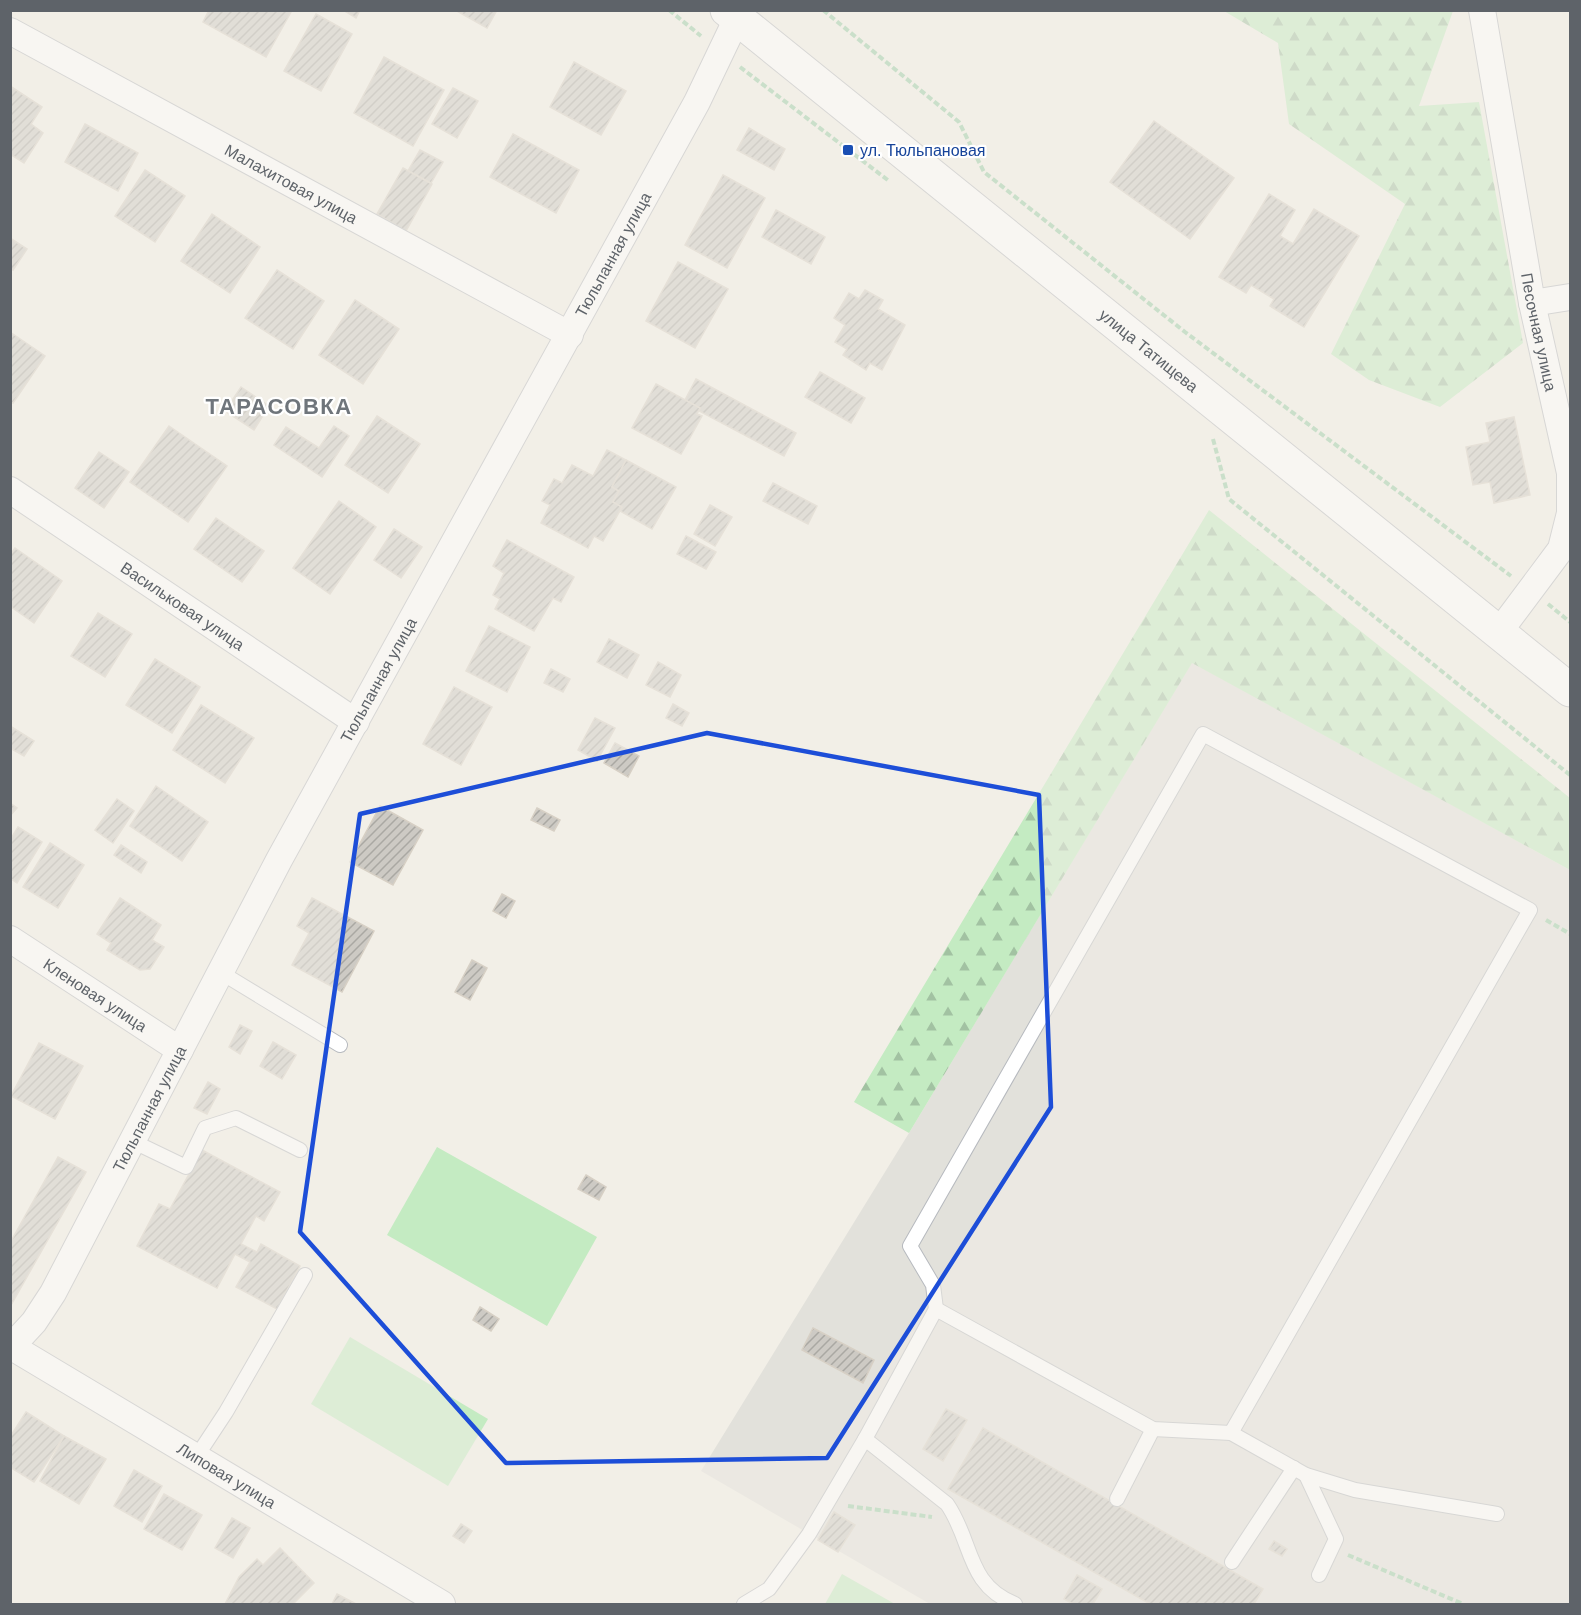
<svg xmlns="http://www.w3.org/2000/svg" width="1581" height="1615" viewBox="0 0 1581 1615" font-family="Arial,sans-serif">
  <style>
    .industrial { fill: #e2e1db }
    .forest { fill: url(#forest-firs) }
    .park { fill: #c4ebc2 }
    .building { fill: url(#building-hatch); stroke: #d7d0c5; stroke-width: 1.5 }
    .lines { fill: none; stroke-linecap: round; stroke-linejoin: round }
    .service-casing { stroke: #b7babf; stroke-width: 16 }
    .minor-casing { stroke: #b7babf; stroke-width: 28 }
    .tertiary-casing { stroke: #b7babf; stroke-width: 35 }
    .path { stroke: #9acda6; stroke-width: 4; stroke-dasharray: 6 3; stroke-linecap: butt }
    .service { stroke: #fff; stroke-width: 14 }
    .minor { stroke: #fff; stroke-width: 26 }
    .tertiary { stroke: #fff; stroke-width: 33 }
    .marked { fill: none; stroke: #1d4ed8; stroke-width: 4.5; stroke-linejoin: round }
    .transit-dot { fill: #1a4fb4; stroke: #fff; stroke-width: 2 }
    .labels { text-anchor: middle; dominant-baseline: central; stroke-width: 4.5; stroke-linejoin: round; paint-order: stroke }
    .transit-label { font-size: 16px; fill: #164399; stroke: #fff; text-anchor: start }
    .street-label { font-size: 16px; fill: #5e6369; stroke: #fff }
    .district-label { font-size: 22px; font-weight: bold; letter-spacing: 1.5px; fill: #6f757b; stroke: #fff }
  </style>
  <defs>
    <pattern id="forest-firs" width="22" height="20" patternUnits="userSpaceOnUse" patternTransform="scale(1.5)"><rect width="22" height="20" fill="#c4ebc2"/><path d="M5 1l3.5 6h-7zM16 11l3.5 6h-7z" fill="#a2c2a2"/></pattern>
    <pattern id="building-hatch" width="6" height="6" patternUnits="userSpaceOnUse" patternTransform="scale(1.5)"><rect width="6" height="6" fill="#cdcac4"/><path d="M-1 1l2-2M0 6l6-6M5 7l2-2" fill="none" stroke="#aaa8a3"/></pattern>
  </defs>
  <rect width="100%" height="100%" fill="#f2efe7"/>
  <path class="industrial" d="M1192,662L1570,870V1604H930L701,1471L909,1133Z"/>
  <g class="forest">
    <path d="M1224,11H1453L1419,106L1479,102L1523,343L1440,407L1369,380L1331,354L1405,204L1289,124L1278,43Z"/>
    <path d="M1209,510L1570,798V870L1192,663L909,1133L854,1102Z"/>
  </g>
  <g class="park">
    <path d="M437,1147L597,1237L547,1326L387,1235Z"/>
    <path d="M350,1337L488,1419L448,1486L311,1404Z"/>
    <path d="M842,1574L895,1604H825Z"/>
  </g>
  <g class="building">
    <path d="M209,10H288L291,12L266,57L203,22Z"/>
    <path d="M343,10H360L356,18Z"/>
    <path d="M455,10H497L487,28Z"/>
    <path d="M316,14L352,34L321,91L284,71Z"/>
    <path d="M384,57L444,90L413,146L354,113Z"/>
    <path d="M574,62L626,91L601,135L550,107Z"/>
    <path d="M10,86L42,107L31,124L43,133L24,163L10,154Z"/>
    <path d="M453,88L478,101L457,138L432,124Z"/>
    <path d="M1154,121L1234,178L1190,239L1110,182Z"/>
    <path d="M85,124L138,153L118,191L65,162Z"/>
    <path d="M749,128L785,149L774,170L737,150Z"/>
    <path d="M513,134L579,170L556,213L490,177Z"/>
    <path d="M420,150L443,162L431,183L408,171Z"/>
    <path d="M403,168L432,184L406,231L377,214Z"/>
    <path d="M145,170L185,196L155,242L115,216Z"/>
    <path d="M723,175L765,198L727,268L685,245Z"/>
    <path d="M1269,194L1295,210L1280,236L1293,244L1314,209L1359,236L1304,327L1270,306L1274,299L1251,285L1246,293L1219,277Z"/>
    <path d="M776,210L825,237L811,264L762,237Z"/>
    <path d="M212,214L260,247L230,293L181,261Z"/>
    <path d="M10,238L27,249L13,270L10,269Z"/>
    <path d="M678,262L728,289L695,348L646,321Z"/>
    <path d="M277,270L324,301L293,349L245,318Z"/>
    <path d="M865,290L883,300L878,309L905,325L882,370L870,363L866,370L843,355L847,349L835,342L845,325L834,318L849,293L859,299Z"/>
    <path d="M355,300L399,329L363,384L319,355Z"/>
    <path d="M10,332L45,356L13,403L10,402Z"/>
    <path d="M820,372L865,398L851,423L805,397Z"/>
    <path d="M696,379L796,433L784,456L699,411L700,408L685,400Z"/>
    <path d="M656,384L700,408L697,414L702,416L681,454L632,428Z"/>
    <path d="M241,387L269,406L254,430L225,411Z"/>
    <path d="M377,416L420,444L388,493L345,465Z"/>
    <path d="M1514,417L1530,495L1494,503L1490,482L1473,485L1466,447L1490,442L1486,423Z"/>
    <path d="M169,426L227,466L188,522L130,482Z"/>
    <path d="M334,426L349,436L322,477L274,445L286,427L319,448Z"/>
    <path d="M607,450L626,460L612,487L619,491L613,502L622,507L603,541L594,536L588,548L541,523L550,505L542,501L554,479L562,483L572,465L593,476Z"/>
    <path d="M99,452L129,472L104,508L75,488Z"/>
    <path d="M626,460L676,487L652,529L620,511L622,507L613,502L619,491L612,487Z"/>
    <path d="M773,483L817,506L808,524L763,501Z"/>
    <path d="M339,501L376,527L330,594L293,568Z"/>
    <path d="M710,505L732,517L715,546L694,534Z"/>
    <path d="M216,518L264,551L242,582L194,549Z"/>
    <path d="M394,529L422,547L401,578L374,560Z"/>
    <path d="M686,536L716,552L706,569L677,554Z"/>
    <path d="M507,540L574,577L561,602L553,598L534,631L495,609L500,599L493,595L504,573L493,566Z"/>
    <path d="M15,548L62,581L34,623L10,606V555Z"/>
    <path d="M98,613L132,634L105,677L71,656Z"/>
    <path d="M489,626L530,647L507,692L466,671Z"/>
    <path d="M609,639L639,655L627,678L597,662Z"/>
    <path d="M155,659L200,687L172,733L126,705Z"/>
    <path d="M658,662L681,675L670,697L646,685Z"/>
    <path d="M551,669L570,679L563,692L544,683Z"/>
    <path d="M454,687L492,707L461,765L423,744Z"/>
    <path d="M673,704L689,713L682,726L666,718Z"/>
    <path d="M201,705L254,738L225,783L173,750Z"/>
    <path d="M595,718L615,728L597,761L578,750Z"/>
    <path d="M10,726L34,741L24,756L10,748Z"/>
    <path d="M615,743L639,756L628,777L604,763Z"/>
    <path d="M156,786L208,822L182,861L130,826Z"/>
    <path d="M117,799L134,811L113,843L95,830Z"/>
    <path d="M10,803L17,808L10,816Z"/>
    <path d="M380,806L423,830L393,885L350,862Z"/>
    <path d="M537,808L560,820L554,831L531,820Z"/>
    <path d="M18,827L42,842L17,883L10,878V840Z"/>
    <path d="M50,843L84,865L58,908L23,887Z"/>
    <path d="M121,845L147,862L141,873L114,855Z"/>
    <path d="M502,894L515,901L506,918L493,911Z"/>
    <path d="M120,898L161,925L152,940L164,947L150,969L140,970L107,950L111,943L97,934Z"/>
    <path d="M312,898L374,931L342,992L292,965L309,933L297,926Z"/>
    <path d="M472,960L487,968L470,1000L455,992Z"/>
    <path d="M240,1025L252,1031L240,1054L229,1047Z"/>
    <path d="M273,1042L296,1055L282,1079L260,1066Z"/>
    <path d="M39,1043L83,1066L55,1119L11,1096Z"/>
    <path d="M208,1082L220,1089L207,1114L194,1108Z"/>
    <path d="M202,1150L280,1192L264,1221L256,1216L241,1244L257,1252L261,1244L300,1266L277,1309L236,1287L250,1262L235,1254L217,1288L137,1246L159,1204L170,1209Z"/>
    <path d="M58,1157L86,1172L10,1307V1243Z"/>
    <path d="M586,1175L606,1187L599,1200L578,1189Z"/>
    <path d="M480,1307L499,1319L491,1331L473,1320Z"/>
    <path d="M813,1328L874,1360L863,1383L802,1350Z"/>
    <path d="M946,1409L967,1420L943,1461L923,1449Z"/>
    <path d="M26,1412L64,1436L34,1482L10,1467V1437Z"/>
    <path d="M983,1428L1263,1589L1254,1604H1150L948,1489Z"/>
    <path d="M64,1436L106,1459L79,1504L40,1481Z"/>
    <path d="M134,1470L162,1486L142,1522L114,1506Z"/>
    <path d="M164,1494L202,1515L182,1550L144,1529Z"/>
    <path d="M834,1512L855,1525L838,1552L818,1540Z"/>
    <path d="M232,1518L250,1528L233,1558L215,1548Z"/>
    <path d="M461,1524L472,1531L464,1543L453,1536Z"/>
    <path d="M1274,1541L1287,1549L1282,1556L1269,1549Z"/>
    <path d="M280,1548L314,1583L293,1604H225L239,1577L257,1559L263,1565Z"/>
    <path d="M1077,1575L1102,1589L1093,1604H1073L1064,1599Z"/>
    <path d="M337,1594L356,1604H332Z"/>
  </g>
  <g class="lines">
    <g class="service-casing">
      <g id="service">
        <path d="M220,972L340,1045"/>
        <path d="M132,1141L186,1167L205,1128L236,1118L300,1150"/>
        <path d="M936,1309L933,1285L910,1246L1203,734L1530,910L1231,1433"/>
        <path d="M865,1439L947,1504C973,1541 966,1585 1015,1604"/>
        <path d="M197,1456L226,1412L305,1275"/>
        <path d="M1306,1475L1336,1539L1319,1575"/>
        <path d="M1117,1499L1153,1429"/>
        <path d="M1232,1562L1294,1468"/>
        <path d="M744,1604L769,1589L809,1534L865,1439L936,1309L1153,1429L1231,1433L1306,1475L1355,1490L1497,1514"/>
      </g>
    </g>
    <g class="minor-casing">
      <g id="minor">
        <path id="s1" d="M1482,10L1532,303L1570,473V513L1561,549L1499,632"/>
        <path id="s2" d="M10,31L570,335"/>
        <path d="M1532,303L1570,297"/>
        <path id="s3" d="M10,490L356,722"/>
        <path id="s4" d="M10,939L180,1050"/>
        <path id="s5" d="M12,1347L442,1604"/>
        <path id="s6" d="M10,1348L34,1322L53,1293L279,860L697,102L741,10"/>
      </g>
    </g>
    <g class="tertiary-casing">
      <g id="tertiary">
        <path id="s7" d="M727,10L1570,690"/>
      </g>
    </g>
    <g class="path">
      <path d="M669,10L701,36"/>
      <path d="M823,10L959,122L984,172L1185,332L1511,576"/>
      <path d="M740,67L889,181"/>
      <path d="M1213,439L1229,499L1570,775"/>
      <path d="M1548,604L1570,622"/>
      <path d="M1546,920L1570,934"/>
      <path d="M848,1506L932,1517"/>
      <path d="M1348,1555L1463,1604"/>
    </g>
    <use href="#service" class="service"/>
    <use href="#minor" class="minor"/>
    <use href="#tertiary" class="tertiary"/>
  </g>
  <path d="M0 0H1581V1615H0ZM707,733L1039,795L1051,1107L827,1458L506,1463L300,1232L360,814Z" fill="#f2efe7" fill-opacity=".55" fill-rule="evenodd"/>
  <path class="marked" d="M707,733L1039,795L1051,1107L827,1458L506,1463L300,1232L360,814Z"/>
  <rect class="transit-dot" x="842" y="144" width="12" height="12" rx="3"/>
  <g class="labels">
    <g class="transit-label">
      <text x="860" y="150">ул. Тюльпановая</text>
    </g>
    <g class="street-label">
      <text stroke="none"><textPath href="#s2" startOffset="320">Малахитовая улица</textPath></text>
      <text stroke="none"><textPath href="#s6" startOffset="1250">Тюльпанная улица</textPath></text>
      <text stroke="none"><textPath href="#s1" startOffset="327">Песочная улица</textPath></text>
      <text stroke="none"><textPath href="#s7" startOffset="542">улица Татищева</textPath></text>
      <text stroke="none"><textPath href="#s3" startOffset="208">Васильковая улица</textPath></text>
      <text stroke="none"><textPath href="#s6" startOffset="764">Тюльпанная улица</textPath></text>
      <text stroke="none"><textPath href="#s4" startOffset="102">Кленовая улица</textPath></text>
      <text stroke="none"><textPath href="#s6" startOffset="278">Тюльпанная улица</textPath></text>
      <text stroke="none"><textPath href="#s5" startOffset="250">Липовая улица</textPath></text>
    </g>
    <g class="district-label">
      <text x="279" y="406">ТАРАСОВКА</text>
    </g>
  </g>
  <rect width="1581" height="1615" fill="none" stroke="#5e6369" stroke-width="24"/>
</svg>
